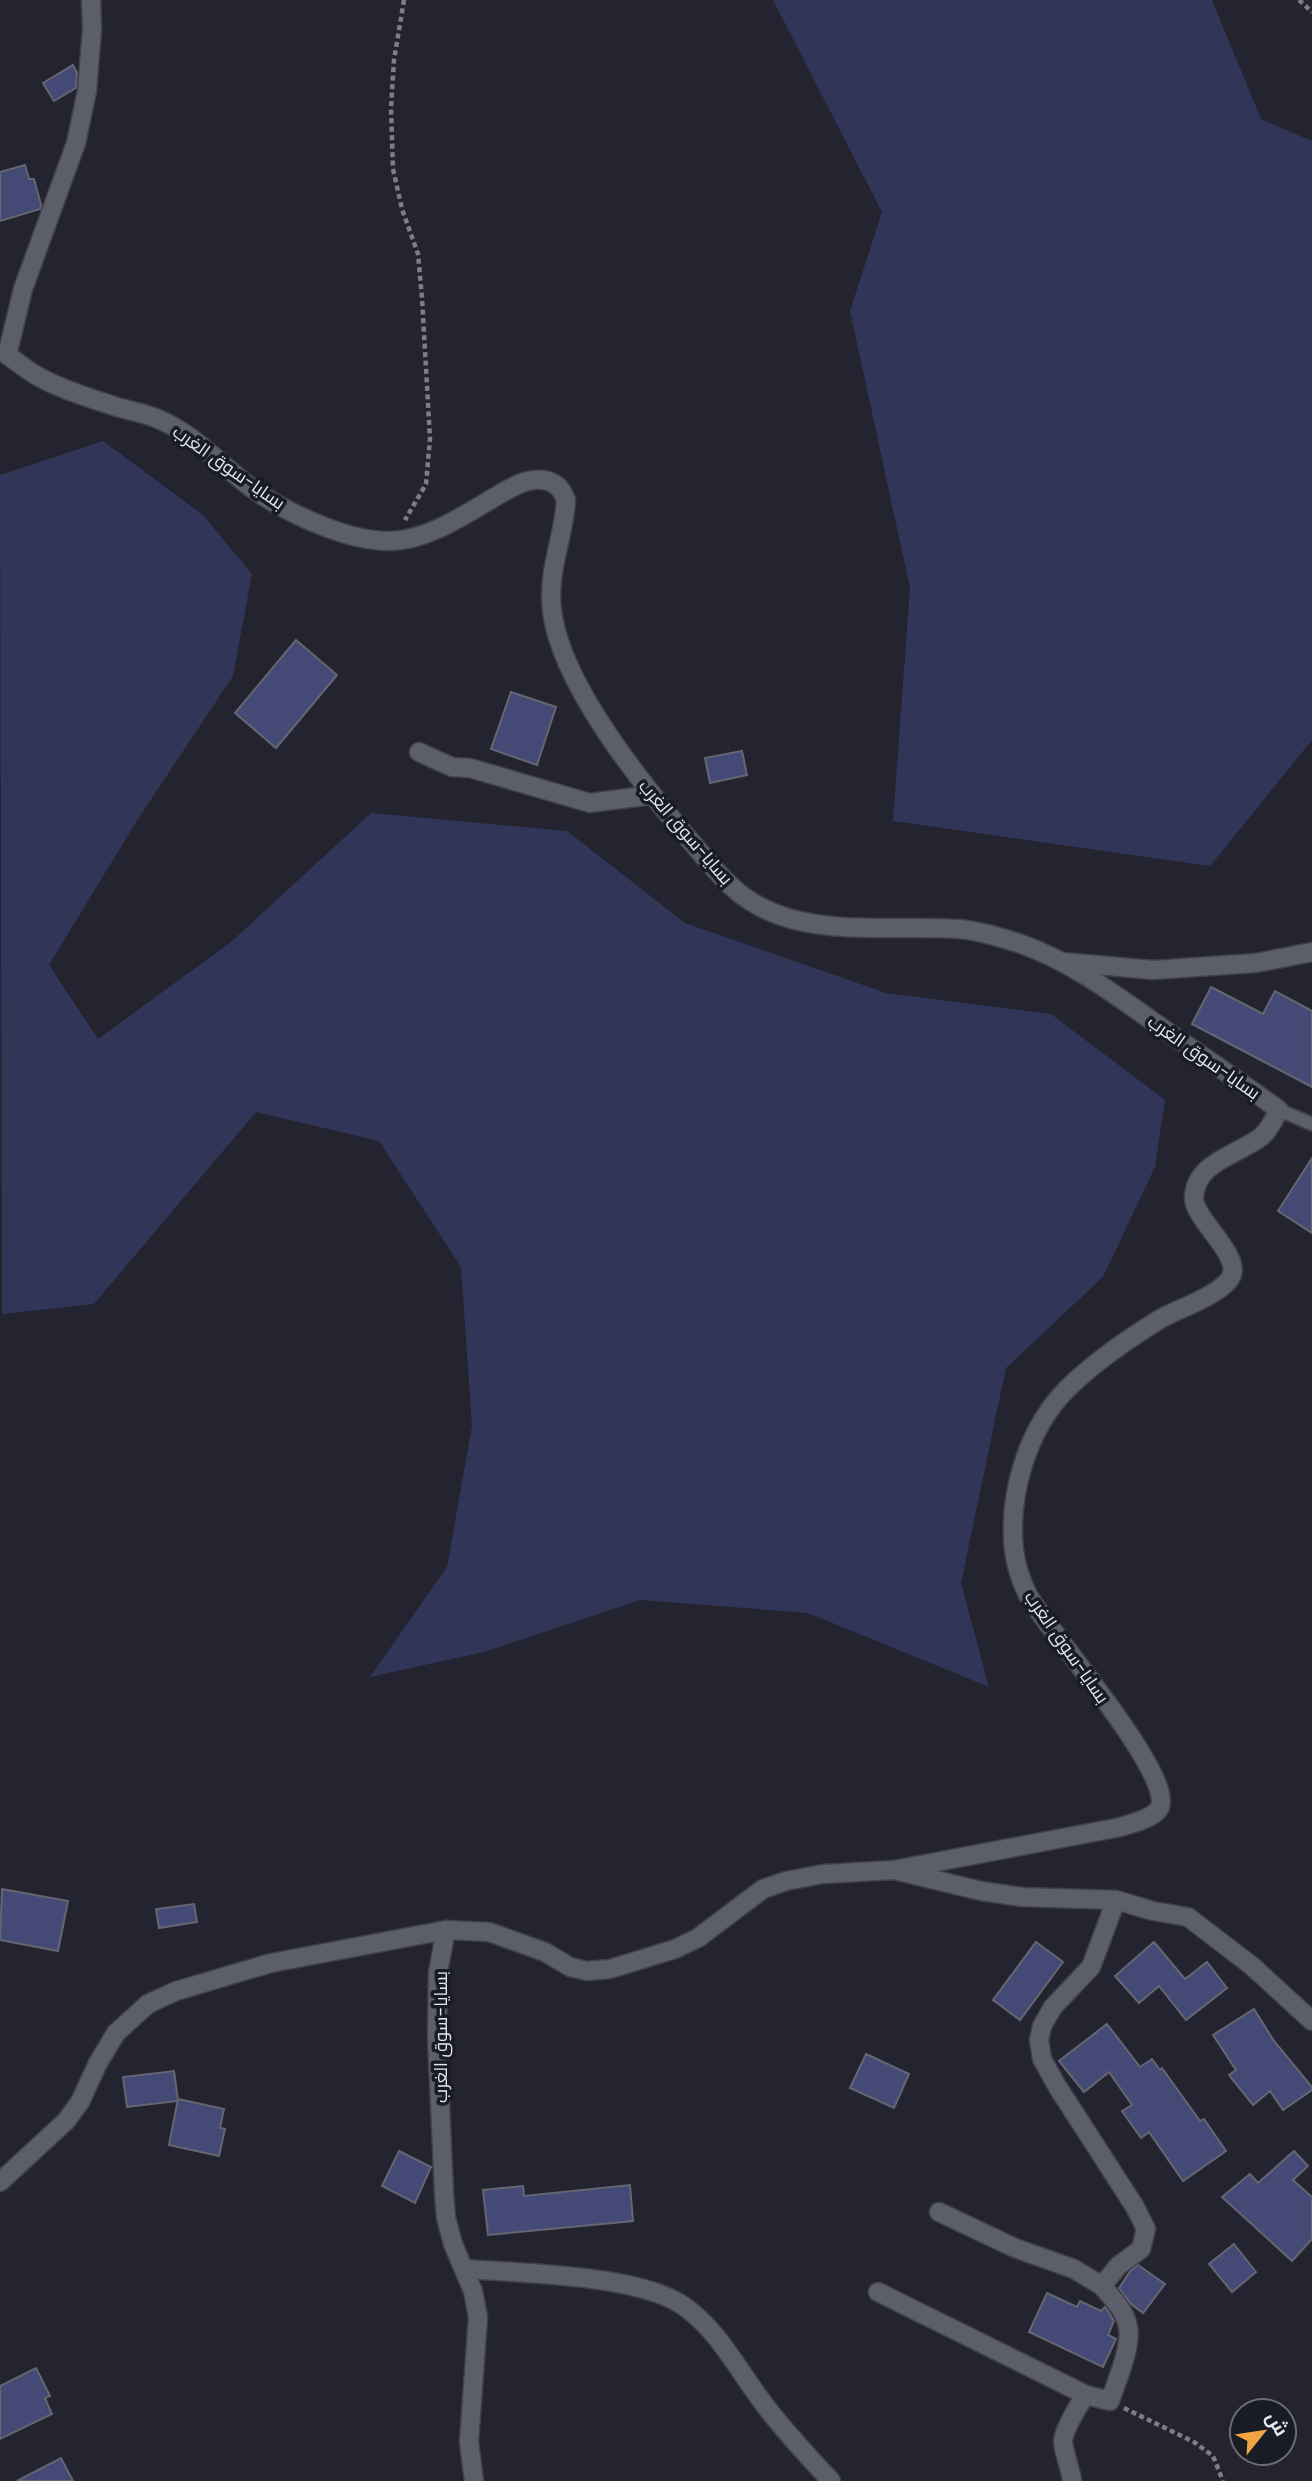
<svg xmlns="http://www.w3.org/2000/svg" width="1312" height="2481" viewBox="0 0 1312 2481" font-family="Poppins,Cairo,sans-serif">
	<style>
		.green { fill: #313558 }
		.building { fill: #444975; stroke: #646672; stroke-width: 2 }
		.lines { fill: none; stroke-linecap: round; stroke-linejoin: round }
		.service-casing { stroke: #40414a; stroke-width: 16 }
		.minor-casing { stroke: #40414a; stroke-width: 21 }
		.tertiary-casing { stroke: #40414a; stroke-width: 21 }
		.path { stroke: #7d7e87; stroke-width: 4.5; stroke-dasharray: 5 3.5; stroke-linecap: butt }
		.service { stroke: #5c5e6a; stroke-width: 12 }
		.minor { stroke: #5c5e6a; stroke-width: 18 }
		.tertiary { stroke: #5c5e6a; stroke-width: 18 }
		.labels { text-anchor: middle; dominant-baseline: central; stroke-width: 7; stroke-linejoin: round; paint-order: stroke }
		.street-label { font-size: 18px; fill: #e6e7ee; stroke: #191b25 }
	</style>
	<rect width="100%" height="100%" fill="#23242f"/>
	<g class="green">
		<path d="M 773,0 L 1212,0 L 1261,119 L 1312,141 L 1312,740 L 1210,866 L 893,821 L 910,588 L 850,311 L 882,212 Z"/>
		<path d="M 103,441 L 203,515 L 252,574 L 233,676 L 136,822 L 49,965 L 98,1039 L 231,942 L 371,813 L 567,831 L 685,923 L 886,993 L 1051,1014 L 1165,1100 L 1155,1167 L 1103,1277 L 1006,1368 L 961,1583 L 989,1687 L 808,1613 L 640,1600 L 484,1652 L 370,1677 L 447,1567 L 472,1426 L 461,1267 L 379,1141 L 256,1112 L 94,1304 L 2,1314 L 0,475 Z"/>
	</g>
	<g class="building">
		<path d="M 73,65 L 77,73 L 76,88 L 54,101 L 43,83 Z"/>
		<path d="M 25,165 L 29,179 L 34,179 L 41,205 L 40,209 L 0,221 L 0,172 Z"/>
		<path d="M 296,640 L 337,675 L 276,748 L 235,713 Z"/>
		<path d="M 511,692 L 556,707 L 537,765 L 491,749 Z"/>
		<path d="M 742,751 L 747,775 L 710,783 L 705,758 Z"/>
		<path d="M 1211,987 L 1263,1014 L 1275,991 L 1312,1011 L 1312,1087 L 1192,1024 Z"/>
		<path d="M 1312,1158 L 1312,1233 L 1278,1211 Z"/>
		<path d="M 2,1889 L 68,1901 L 58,1951 L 0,1940 Z"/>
		<path d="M 194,1904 L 197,1922 L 159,1928 L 156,1909 Z"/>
		<path d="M 1036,1942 L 1063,1962 L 1020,2020 L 993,2000 Z"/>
		<path d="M 1154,1942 L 1185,1979 L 1207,1962 L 1227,1988 L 1186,2020 L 1159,1986 L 1139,2003 L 1115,1976 Z"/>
		<path d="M 1254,2009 L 1274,2041 L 1312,2087 L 1312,2090 L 1283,2110 L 1270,2091 L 1253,2105 L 1229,2075 L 1236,2070 L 1213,2035 Z"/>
		<path d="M 1107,2024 L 1140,2067 L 1152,2059 L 1160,2070 L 1162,2068 L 1200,2121 L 1204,2119 L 1226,2151 L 1183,2181 L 1149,2132 L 1141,2138 L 1122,2111 L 1132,2105 L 1109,2072 L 1084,2092 L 1059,2061 Z"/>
		<path d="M 866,2054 L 909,2074 L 894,2108 L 850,2088 Z"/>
		<path d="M 174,2071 L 178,2101 L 127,2107 L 123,2077 Z"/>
		<path d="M 178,2099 L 224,2109 L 220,2128 L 225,2129 L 219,2156 L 169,2145 Z"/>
		<path d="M 399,2151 L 431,2167 L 415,2203 L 382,2186 Z"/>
		<path d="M 1294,2151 L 1308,2166 L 1293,2180 L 1312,2197 L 1312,2239 L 1292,2261 L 1222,2197 L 1250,2174 L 1258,2183 Z"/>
		<path d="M 630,2185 L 633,2221 L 488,2235 L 483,2190 L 523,2186 L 524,2196 Z"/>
		<path d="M 1234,2244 L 1256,2272 L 1232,2292 L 1209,2264 Z"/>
		<path d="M 1138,2265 L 1165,2284 L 1143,2313 L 1131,2304 L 1119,2288 L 1131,2270 Z"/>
		<path d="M 1047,2293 L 1077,2307 L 1080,2301 L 1101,2311 L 1105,2307 L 1108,2311 L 1114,2321 L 1108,2335 L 1116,2339 L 1103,2367 L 1029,2332 Z"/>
		<path d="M 36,2368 L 50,2396 L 45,2398 L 52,2414 L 0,2439 L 0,2386 Z"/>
		<path d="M 61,2458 L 73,2481 L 17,2481 Z"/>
	</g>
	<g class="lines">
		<defs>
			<path id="service" d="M 1279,1110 L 1312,1124"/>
			<g id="minor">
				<path d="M 419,752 L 452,767 L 470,768 L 590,803 L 652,795"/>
				<path d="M 1063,962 L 1153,970 L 1256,963 L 1312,952"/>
				<path d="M 894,1870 L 981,1891 L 1022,1897 L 1116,1900 L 1153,1911 L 1188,1917 L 1252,1966 L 1312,2021"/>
				<path d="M 0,2182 L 66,2121 L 80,2102 L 98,2063 L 116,2033 L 148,2004 L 176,1991 L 271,1963 L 446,1930"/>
				<path d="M 939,2212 L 1015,2248 L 1074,2269 L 1102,2286 L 1118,2266 L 1141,2249 L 1146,2229 L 1135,2207 L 1057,2086 L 1042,2059 L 1039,2040 L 1042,2026 L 1053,2007 L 1091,1967 L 1116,1900"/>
				<path d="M 465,2269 C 521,2273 633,2275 679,2303 C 715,2325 737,2368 761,2400 C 782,2429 807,2455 831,2481"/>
				<path d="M 878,2292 L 1086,2395"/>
				<path d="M 1072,2481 C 1071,2470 1063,2450 1063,2441 C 1064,2429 1079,2404 1086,2395 L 1110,2401 C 1116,2383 1132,2346 1128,2327 C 1125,2310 1112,2298 1102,2286"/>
			</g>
			<path id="tertiary" d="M 91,0 L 92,29 L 87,91 L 76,143 L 23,289 L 7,355 C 19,363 30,373 43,379 C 65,391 93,399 117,407 C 131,411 145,413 158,419 C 190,432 213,457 239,478 C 274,508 343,541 389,541 C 428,541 467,513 500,494 C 511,488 521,481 534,480 C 550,478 561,485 566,500 C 564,537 547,572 552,610 C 560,683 641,783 689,839 C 708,861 727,887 752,902 C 764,910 778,915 791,919 C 849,934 902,925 960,929 C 980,931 1003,938 1021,944 C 1072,962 1114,994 1158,1025 C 1198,1053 1239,1081 1279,1110 C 1274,1119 1270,1129 1262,1136 C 1239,1155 1196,1161 1194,1197 C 1192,1219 1247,1258 1229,1280 C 1215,1297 1180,1308 1160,1319 C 1128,1339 1094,1362 1067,1389 C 1027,1429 1008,1495 1014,1550 C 1016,1567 1021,1581 1028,1595 C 1047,1630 1178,1778 1159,1809 C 1152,1819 1132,1823 1121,1827 L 894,1870 L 823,1874 L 786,1881 L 763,1889 L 698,1938 L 675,1949 L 610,1969 L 587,1971 L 570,1967 L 545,1952 L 489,1932 L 446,1930 L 438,1972 L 437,2037 L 444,2193 L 446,2218 L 453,2244 L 473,2291 L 478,2317 L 469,2442 L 474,2481"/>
		</defs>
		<use href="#service" class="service-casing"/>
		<use href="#minor" class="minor-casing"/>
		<use href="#tertiary" class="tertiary-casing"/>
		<g class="path">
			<path d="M 404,0 L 394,60 L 391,108 L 393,169 L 402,209 L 418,254 L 422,298 L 430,439 L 426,484 L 405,520"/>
			<path d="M 1299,0 L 1312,12"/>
			<path d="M 1124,2408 L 1194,2442 L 1213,2456 L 1223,2481"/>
		</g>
		<use href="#service" class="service"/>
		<use href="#minor" class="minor"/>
		<use href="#tertiary" class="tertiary"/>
	</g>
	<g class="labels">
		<g class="street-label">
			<text transform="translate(229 467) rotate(35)">بسايا-سوق الغرب</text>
			<text transform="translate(686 832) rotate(49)">بسايا-سوق الغرب</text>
			<text transform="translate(1204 1057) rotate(35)">بسايا-سوق الغرب</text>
			<text transform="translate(1067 1647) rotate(55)">بسايا-سوق الغرب</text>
			<text transform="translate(440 2037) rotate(-90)">بسايا-سوق الغرب</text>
		</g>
	</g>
	<g transform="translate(1263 2432) rotate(60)"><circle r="33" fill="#191b25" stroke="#6b6d75" stroke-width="2"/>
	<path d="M0-5L12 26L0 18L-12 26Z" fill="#f3a443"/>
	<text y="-10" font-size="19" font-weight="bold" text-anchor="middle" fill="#e6e7ee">ش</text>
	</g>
</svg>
